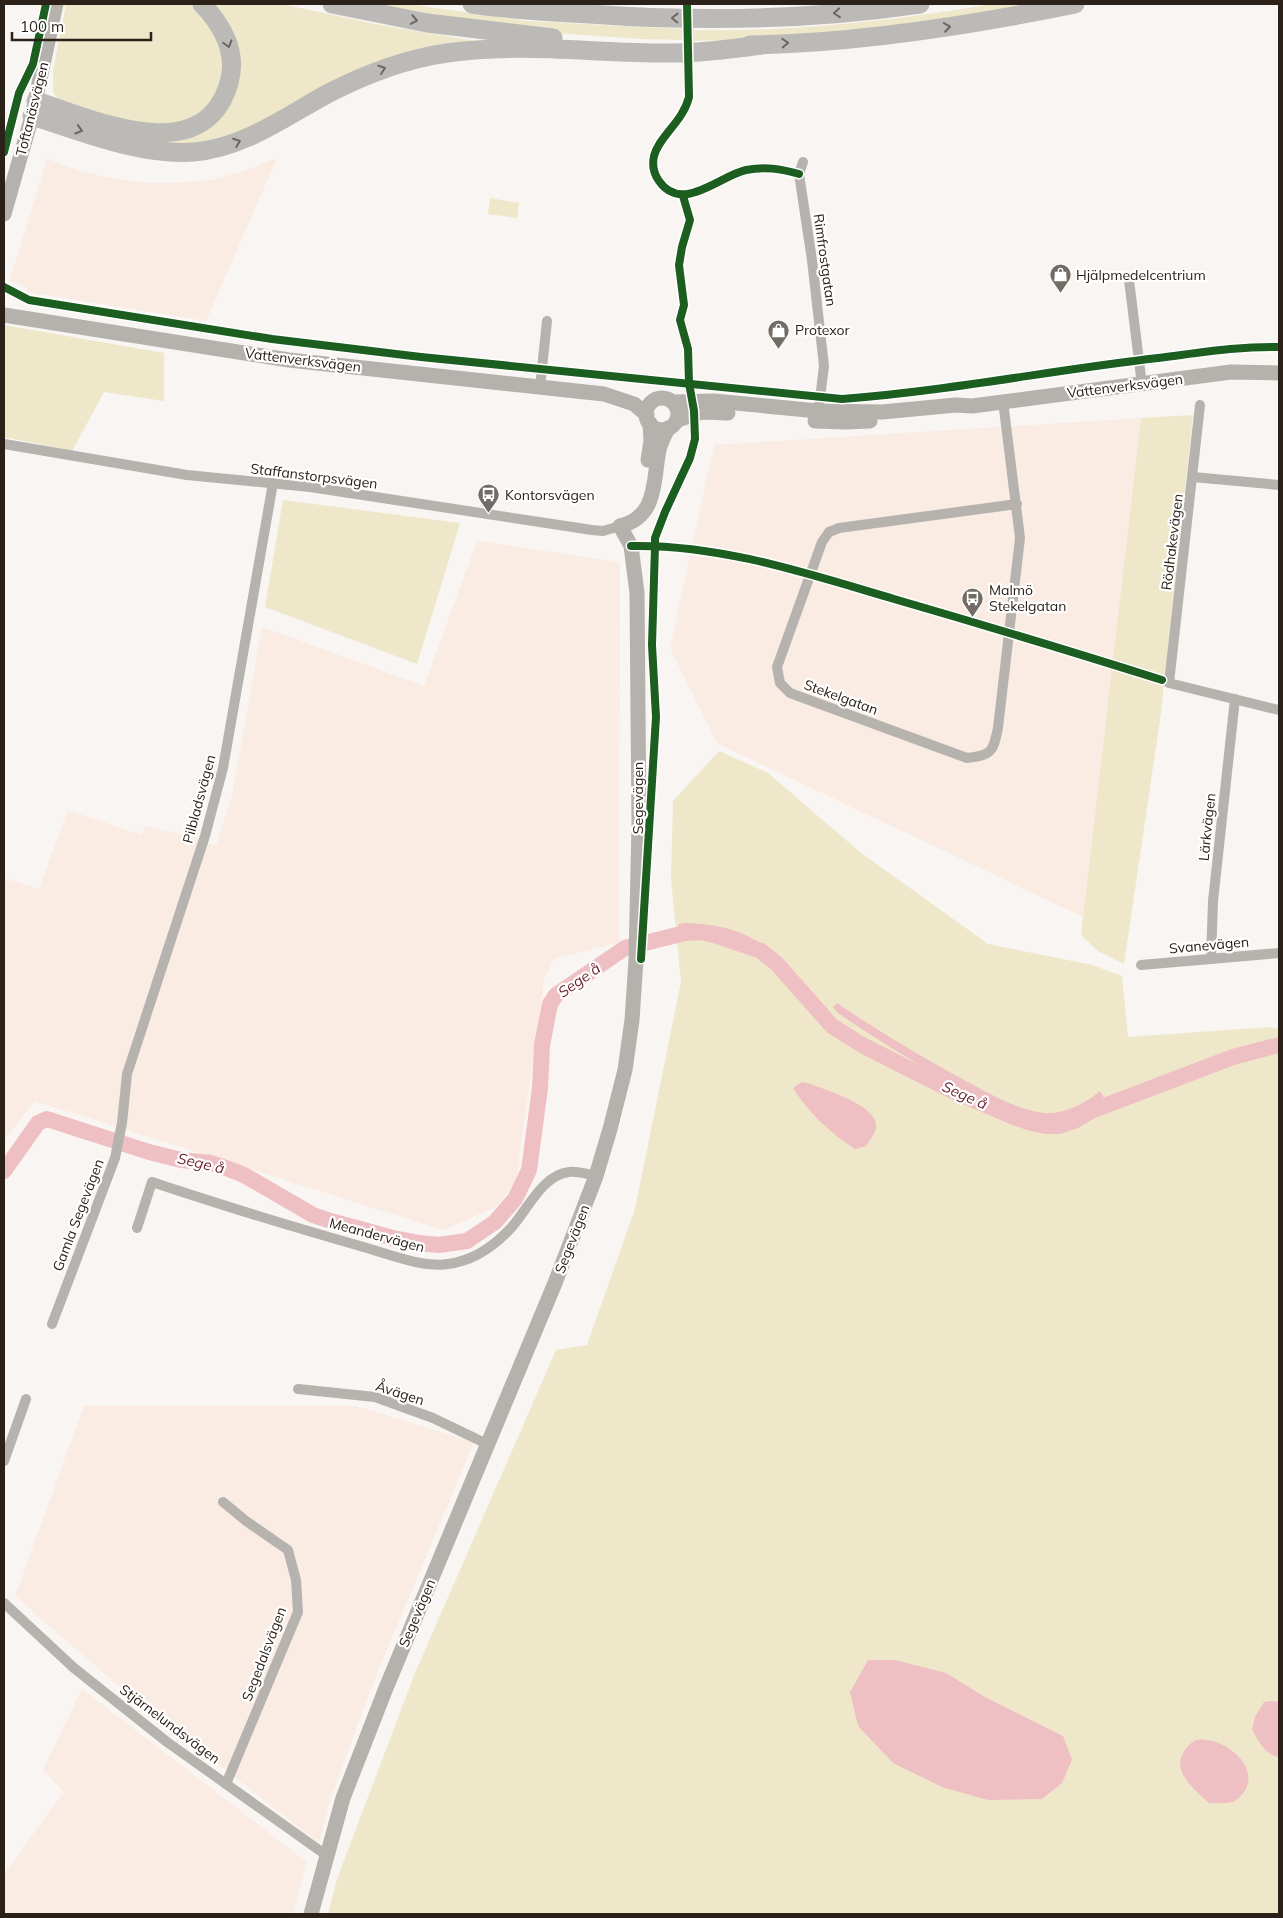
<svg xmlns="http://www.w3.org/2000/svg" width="1283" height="1918" viewBox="0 0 1283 1918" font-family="Mulish,sans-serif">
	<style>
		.built { fill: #faece3 }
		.green { fill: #efe7c9 }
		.water { fill: #eebfc3 }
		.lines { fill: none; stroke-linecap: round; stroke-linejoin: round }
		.river { stroke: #eebfc3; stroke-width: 16 }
		.street { stroke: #b6b3af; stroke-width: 10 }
		.secondary { stroke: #b5b1ac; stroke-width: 15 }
		.highway { stroke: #bcbab6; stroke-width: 19 }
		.cycleway-casing { stroke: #fff; stroke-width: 11 }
		.cycleway { stroke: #1b5e20; stroke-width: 8 }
		.oneway { stroke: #6d6660 }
		.labels { text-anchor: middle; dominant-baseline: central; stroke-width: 4.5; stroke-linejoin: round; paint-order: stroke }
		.street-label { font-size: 14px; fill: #2c2119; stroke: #fff }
		.poi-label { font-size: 14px; fill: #2c2119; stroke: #fff; text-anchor: start }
		.water-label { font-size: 15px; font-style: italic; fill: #6e2232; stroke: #fff }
	</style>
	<rect width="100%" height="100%" fill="#f8f5f2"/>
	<g class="built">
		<path d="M 277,158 L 206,321 L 27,292 L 28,288 L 10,280 L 47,159 L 81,171 L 106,177 L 146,183 L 177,183 L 212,180 L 244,171 Z"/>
		<path d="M 1141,418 L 1083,917 L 717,743 L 670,648 L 714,445 Z"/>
		<path d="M 477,541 L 620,562 L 619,942 L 554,959 L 544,980 L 516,1181 L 496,1207 L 443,1230 L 35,1101 L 4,1140 L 4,878 L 39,889 L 68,810 L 142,835 L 145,826 L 193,837 L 216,846 L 232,796 L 262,627 L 424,686 Z"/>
		<path d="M 84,1406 L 356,1406 L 474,1442 L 373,1683 L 329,1803 L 319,1843 L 122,1689 L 15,1596 Z"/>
		<path d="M 82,1689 L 307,1862 L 293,1914 L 4,1914 L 4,1874 L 64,1792 L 43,1770 Z"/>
	</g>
	<g class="green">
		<path d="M 66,4 L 192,4 L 199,10 L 218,35 L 225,70 L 214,99 L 195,118 L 158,128 L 61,103 L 53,92 L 53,71 Z"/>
		<path d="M 209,4 L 282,4 L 380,25 L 500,45 L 448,48 L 230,139 L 162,147 L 81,120 L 171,139 L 235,81 Z"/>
		<path d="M 356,4 L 408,4 L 527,21 L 684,29 L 684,40 L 641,39 L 526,31 Z"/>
		<path d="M 993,4 L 1048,4 L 966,20 L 730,40 L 692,41 L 692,30 C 793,32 893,21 993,4 Z"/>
		<path d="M 490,198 L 519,203 L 517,218 L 488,214 Z"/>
		<path d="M 4,325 L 164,353 L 164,401 L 104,392 L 72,451 L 4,437 Z"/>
		<path d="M 1193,415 L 1161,713 L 1124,964 L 1098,951 L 1081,935 L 1141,418 Z"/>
		<path d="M 283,500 L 460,523 L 417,664 L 265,607 Z"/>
		<path d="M 719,751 L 768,773 L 861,853 L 988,944 L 1092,965 L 1122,976 L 1128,1037 L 1271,1027 L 1279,1029 L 1279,1914 L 328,1914 L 337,1879 L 415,1673 L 556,1350 L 587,1345 L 635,1209 L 681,982 L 671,878 L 673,801 Z"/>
	</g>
	<g class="water">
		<path d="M 685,923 C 733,925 753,934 789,966 L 785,969 C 779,963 772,956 765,950 C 740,933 708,926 678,929 L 679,924 Z"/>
		<path d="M 837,1003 C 878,1031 920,1056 964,1080 C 989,1093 1016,1110 1045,1113 C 1063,1115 1086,1103 1100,1091 L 1105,1100 C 1094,1105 1070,1119 1060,1122 C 1019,1131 875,1039 838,1013 L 833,1007 Z"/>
		<path d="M 802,1082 L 811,1084 C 827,1091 881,1106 876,1129 C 874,1135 869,1141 866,1146 L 855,1149 C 830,1133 809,1113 793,1088 Z"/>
		<path d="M 868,1660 L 895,1660 L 946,1673 L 985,1697 L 1063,1736 L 1072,1760 L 1062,1783 L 1042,1799 L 988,1800 L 942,1787 L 893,1763 L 858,1726 L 850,1692 Z"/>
		<path d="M 1272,1701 L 1279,1702 L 1279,1757 C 1265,1755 1258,1741 1252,1729 L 1255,1717 L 1264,1702 Z"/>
		<path d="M 1195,1740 C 1198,1740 1203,1739 1206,1740 C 1230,1742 1260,1769 1244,1792 C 1241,1796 1237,1801 1232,1802 C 1225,1804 1216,1803 1209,1803 C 1188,1784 1164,1764 1195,1740 Z"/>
	</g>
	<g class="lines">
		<path class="river" d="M 4,1171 L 38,1123 L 47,1119 L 149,1152 L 181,1160 L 211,1163 L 226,1168 L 244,1175 L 313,1215 L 331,1221 L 393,1238 L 419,1243 L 439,1245 L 467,1241 L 495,1222 L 515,1199 L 529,1170 L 540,1088 L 542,1045 L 550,1004 L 556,995 L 625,948 L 685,933 L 700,932 L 714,935 L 761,951 L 777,964 L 832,1026 L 862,1045 L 955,1092 L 1011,1116 L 1031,1123 L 1046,1126 L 1059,1126 L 1074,1121 L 1091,1111 L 1233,1057 L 1279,1045"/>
		<g class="street">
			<path d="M 803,162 L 799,174 L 812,260 L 824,366 L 818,415"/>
			<path d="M 1129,280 L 1142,385"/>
			<path d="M 540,387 L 547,321"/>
			<path d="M 1003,401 L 1020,538 L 998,728 C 993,752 992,755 967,758 L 790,693 L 780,683 L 777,667 L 822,542 L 829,532 L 839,528 L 1017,504"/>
			<path d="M 1200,405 L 1169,683 L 1279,710"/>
			<path d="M 4,444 L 187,475 L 310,487 L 592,530 L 603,531 L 620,526"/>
			<path d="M 1193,477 L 1279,485"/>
			<path d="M 1211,959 L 1213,901 L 1235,699"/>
			<path d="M 1141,965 L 1279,953"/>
			<path d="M 137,1228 L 152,1182 C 221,1205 290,1226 360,1246 C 385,1253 422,1268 448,1264 C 472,1261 494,1246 510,1229 C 527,1211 542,1175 569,1172 C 578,1171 587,1174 596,1176"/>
			<path d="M 52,1324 L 115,1158 L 122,1123 L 127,1074 L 205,836 L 223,768 L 273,483"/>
			<path d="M 298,1389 L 375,1397 L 433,1418 L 487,1444"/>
			<path d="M 4,1461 L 26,1399"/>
			<path d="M 223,1502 L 246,1521 L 288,1550 L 296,1580 L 298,1612 L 226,1784"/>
			<path d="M 4,1603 L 74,1668 L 167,1742 L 326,1855"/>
		</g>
		<g class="secondary">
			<path d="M 4,214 L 32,116 L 56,4"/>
			<path d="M 4,315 L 289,360 L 604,394 L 634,404 L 647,415"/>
			<circle cx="662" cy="414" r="16"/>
			<path d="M 673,402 L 714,401 L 818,411 L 882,412 L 956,405 L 972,406 L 1231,372 L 1279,373"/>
			<path d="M 677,420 L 702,412 L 728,413"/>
			<path d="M 815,421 L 846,422 L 870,421"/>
			<path d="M 648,460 L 651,441 L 650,423"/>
			<path d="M 620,526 C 658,517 653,480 659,450 C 661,442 665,435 668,428"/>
			<path d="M 311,1914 L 343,1798 L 386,1688 L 555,1283 L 596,1176 L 610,1129 L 625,1070 L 632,1020 L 636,960 L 639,825 L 637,593 L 631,546 L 620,526"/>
		</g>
		<g class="highway">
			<path d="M 332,4 L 427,23 L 553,38"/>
			<path d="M 472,4 C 511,10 550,12 589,14 C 700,22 811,20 920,4"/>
			<path d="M 750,45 C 859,43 968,26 1075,4"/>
			<path d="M 36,101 C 93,119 203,171 229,83 C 238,52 222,25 202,4"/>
			<path d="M 32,116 C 83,132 140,156 194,152 C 244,148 286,116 329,93 C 366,74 405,59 447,53 C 522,42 599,54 674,53 C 703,53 732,49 761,45"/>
		</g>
		<defs>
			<g id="cycleway">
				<path d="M 687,4 L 689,97 C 683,122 659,136 654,156 C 652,165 654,174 659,181 C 682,214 719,176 746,170 C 765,166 781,169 799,174"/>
				<path d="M 4,152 L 19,93 L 33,64 L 46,4"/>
				<path d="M 4,287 L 29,300 L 272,339 L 421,357 L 842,399 C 948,391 1053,370 1158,358 C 1198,353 1239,346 1279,347"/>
				<path d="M 631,546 C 720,544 809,574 894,599 C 984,625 1073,652 1162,680"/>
				<path d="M 641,959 L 656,717 L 652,645 L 655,546 L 655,538 L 665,512 L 690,458 L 695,439 L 694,411 L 689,383 L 688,349 L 680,320 L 684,305 L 679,265 L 682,247 L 690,220 L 683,196"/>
			</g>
		</defs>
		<use href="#cycleway" class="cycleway-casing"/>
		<use href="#cycleway" class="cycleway"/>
	</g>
	<defs><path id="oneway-chevron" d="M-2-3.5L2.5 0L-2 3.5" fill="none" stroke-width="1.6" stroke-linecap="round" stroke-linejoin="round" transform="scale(1.25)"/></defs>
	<g class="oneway">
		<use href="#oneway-chevron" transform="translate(837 13) rotate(175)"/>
		<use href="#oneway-chevron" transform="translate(675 18) rotate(-179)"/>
		<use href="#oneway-chevron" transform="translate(414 20) rotate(11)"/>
		<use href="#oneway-chevron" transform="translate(947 27) rotate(-8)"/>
		<use href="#oneway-chevron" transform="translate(785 43) rotate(-3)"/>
		<use href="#oneway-chevron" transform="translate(228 44) rotate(74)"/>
		<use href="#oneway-chevron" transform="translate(382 69) rotate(-19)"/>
		<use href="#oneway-chevron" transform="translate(79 130) rotate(17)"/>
		<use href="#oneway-chevron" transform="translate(237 142) rotate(-21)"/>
	</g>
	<defs>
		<symbol id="shop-pin" viewBox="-11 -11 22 30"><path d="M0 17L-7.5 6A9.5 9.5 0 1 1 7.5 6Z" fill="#736b65" stroke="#fff"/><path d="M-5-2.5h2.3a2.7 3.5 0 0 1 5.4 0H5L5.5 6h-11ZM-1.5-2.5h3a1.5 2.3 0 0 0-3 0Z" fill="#fff"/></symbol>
		<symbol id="bus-pin" viewBox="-11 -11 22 30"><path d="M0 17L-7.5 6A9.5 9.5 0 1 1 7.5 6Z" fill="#736b65" stroke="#fff"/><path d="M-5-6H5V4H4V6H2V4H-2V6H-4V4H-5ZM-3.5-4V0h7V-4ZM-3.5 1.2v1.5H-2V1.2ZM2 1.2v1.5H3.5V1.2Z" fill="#fff"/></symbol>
	</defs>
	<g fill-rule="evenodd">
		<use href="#shop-pin" x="1048" y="262" width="25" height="34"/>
		<use href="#shop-pin" x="766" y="318" width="25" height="34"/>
		<use href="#bus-pin" x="476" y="482" width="25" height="34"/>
		<use href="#bus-pin" x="960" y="586" width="25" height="34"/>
	</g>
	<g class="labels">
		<g class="street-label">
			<text transform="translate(32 109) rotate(-76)">Toftanäsvägen</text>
			<text transform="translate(825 260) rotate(82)">Rimfrostgatan</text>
			<text transform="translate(303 360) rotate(7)">Vattenverksvägen</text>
			<text transform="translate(1125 386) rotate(-7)">Vattenverksvägen</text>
			<text transform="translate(314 476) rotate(7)">Staffanstorpsvägen</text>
			<text transform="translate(1172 542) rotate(-83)">Rödhakevägen</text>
			<text transform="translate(841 697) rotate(20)">Stekelgatan</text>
			<text transform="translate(638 798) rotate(-90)">Segevägen</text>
			<text transform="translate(199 799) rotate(-75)">Pilbladsvägen</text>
			<text transform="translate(1207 827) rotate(-84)">Lärkvägen</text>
			<text transform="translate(1209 945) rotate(-5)">Svanevägen</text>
			<text transform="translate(78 1215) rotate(-69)">Gamla Segevägen</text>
			<text transform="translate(377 1235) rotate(15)">Meandervägen</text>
			<text transform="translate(572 1239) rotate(-69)">Segevägen</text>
			<text transform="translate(400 1393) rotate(18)">Åvägen</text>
			<text transform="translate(417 1613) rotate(-67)">Segevägen</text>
			<text transform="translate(264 1654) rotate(-69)">Segedalsvägen</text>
			<text transform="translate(170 1724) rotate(37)">Stjärnelundsvägen</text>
		</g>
		<g class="poi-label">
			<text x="1076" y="275">Hjälpmedelcentrium</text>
			<text x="795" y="330">Protexor</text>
			<text x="505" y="495">Kontorsvägen</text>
			<text x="989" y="590">Malmö<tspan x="989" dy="16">Stekelgatan</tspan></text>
		</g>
		<g class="water-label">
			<text transform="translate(579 980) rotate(-35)">Sege å</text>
			<text transform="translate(965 1095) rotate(24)">Sege å</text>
			<text transform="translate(201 1163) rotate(13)">Sege å</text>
		</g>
	</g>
	<rect width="1283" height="1918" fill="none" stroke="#2c2119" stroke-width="10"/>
	<path d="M12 32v8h139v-8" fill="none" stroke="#2c2119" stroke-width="2.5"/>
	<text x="20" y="32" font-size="15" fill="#2c2119" stroke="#ffffff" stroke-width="4" paint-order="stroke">100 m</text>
</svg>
